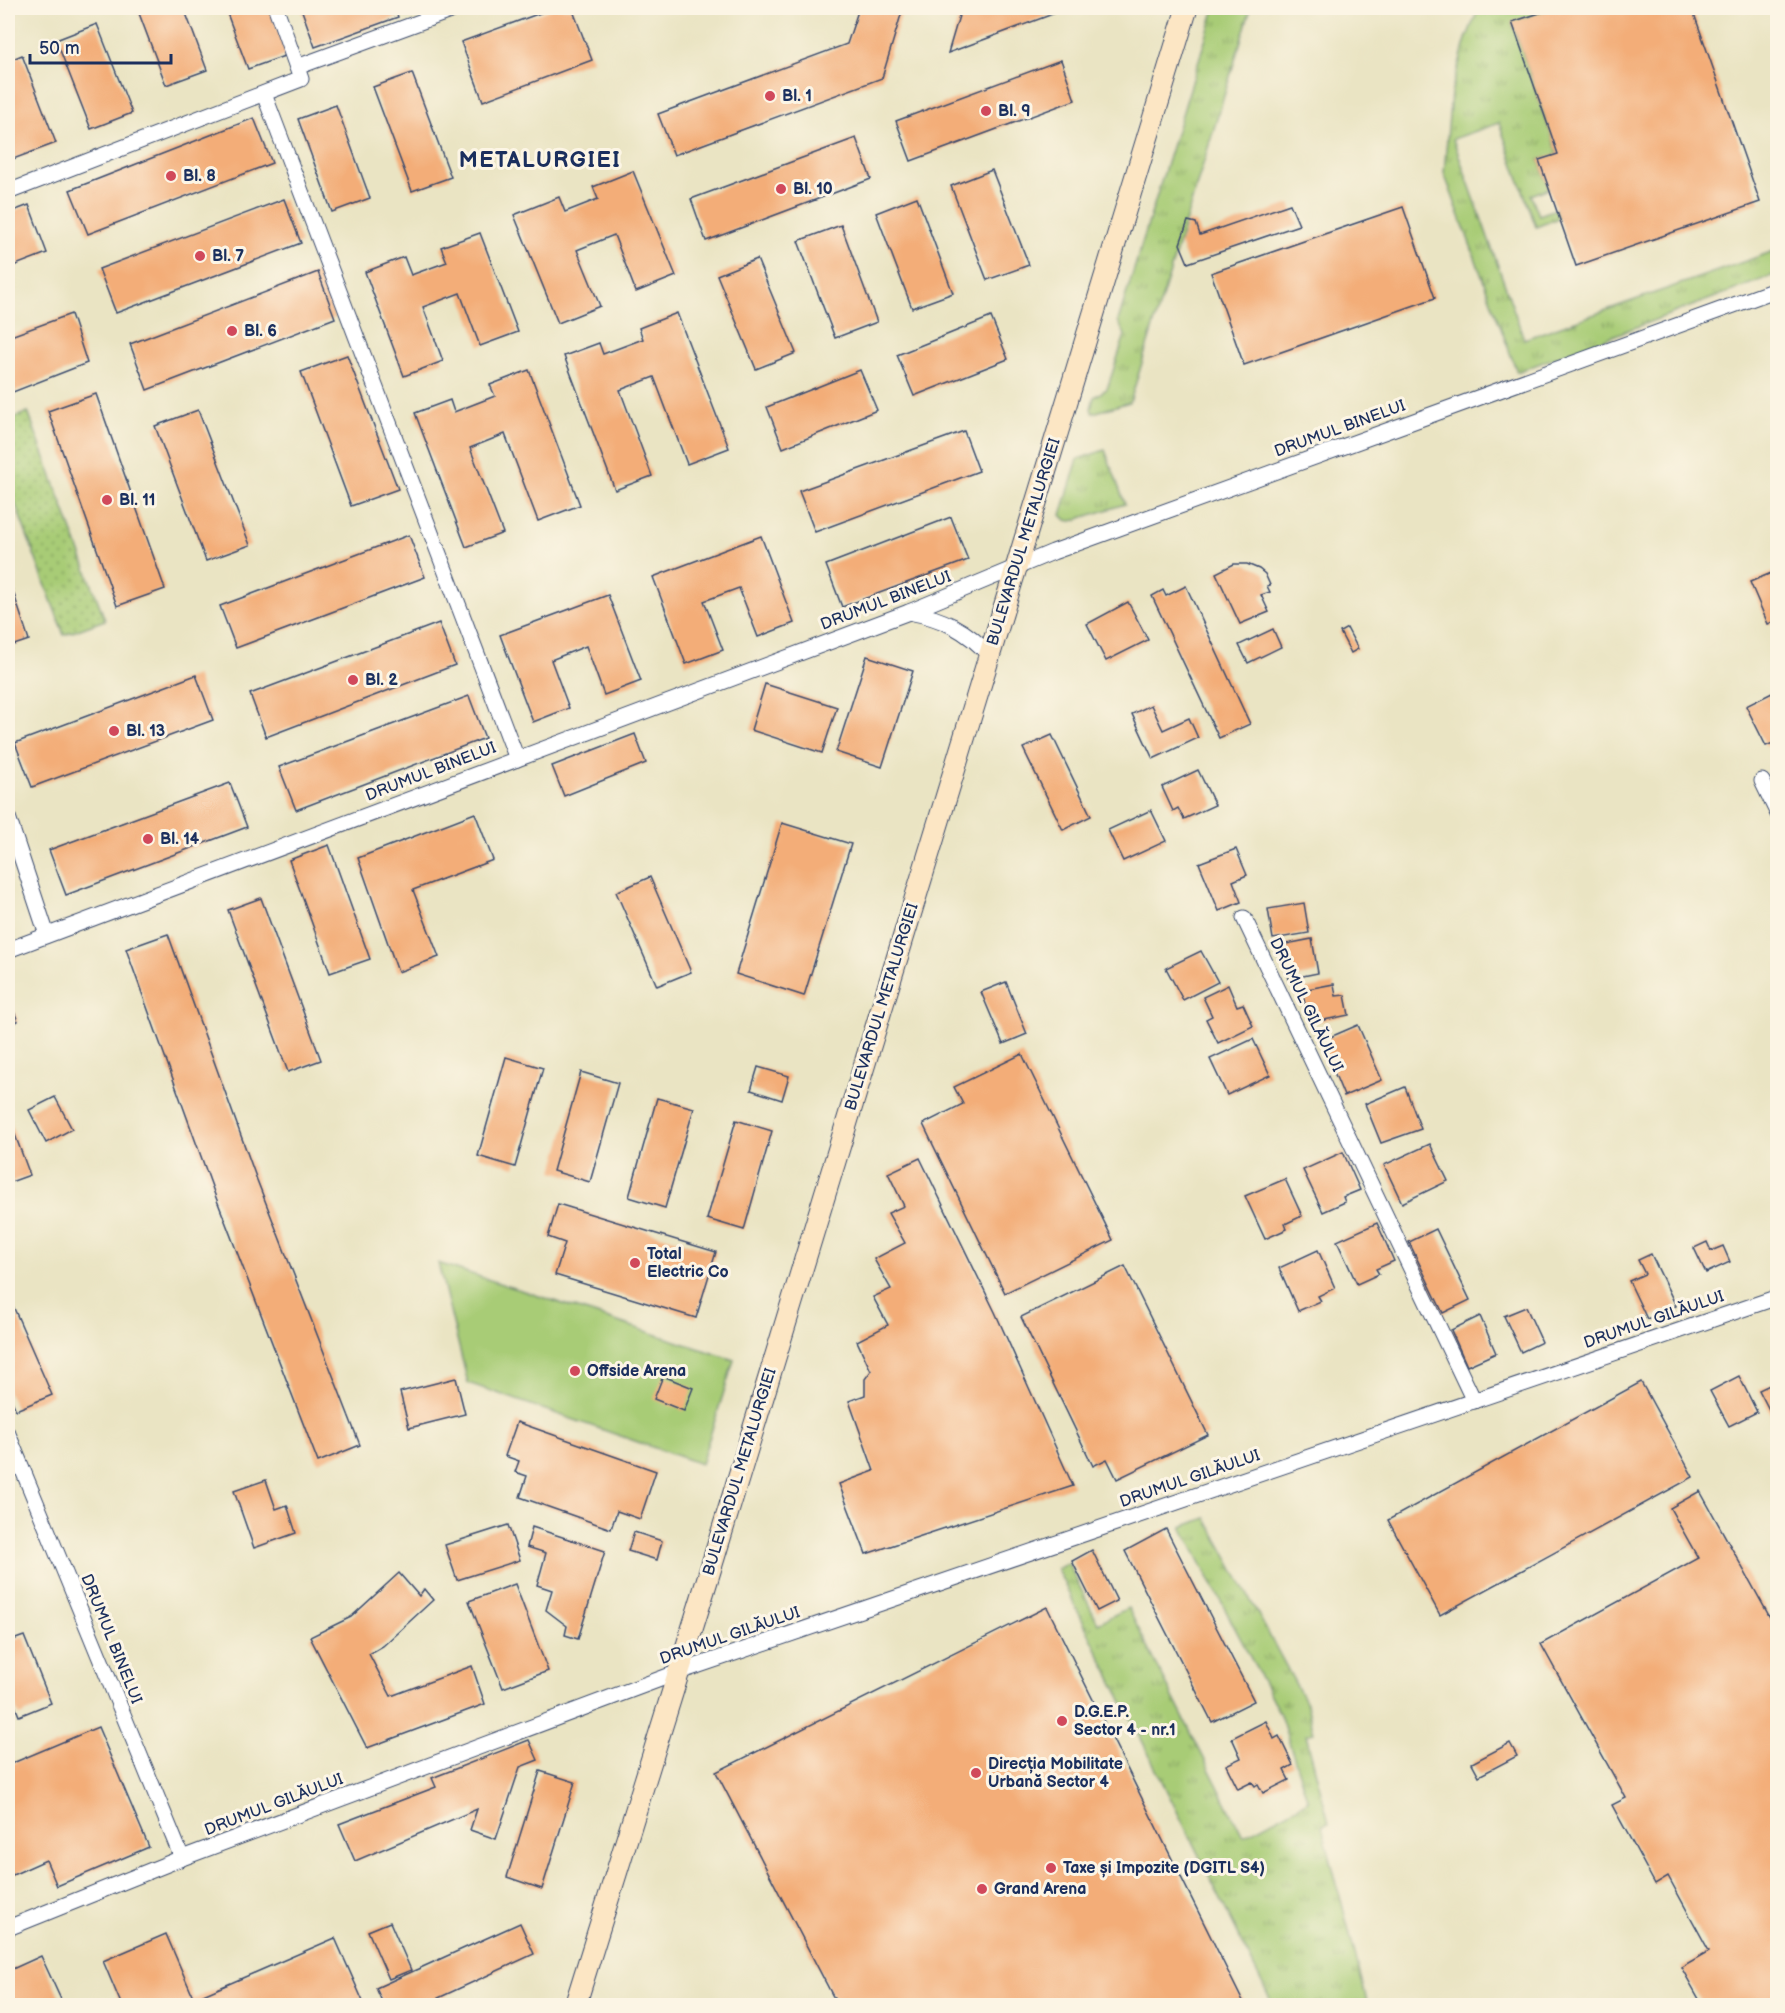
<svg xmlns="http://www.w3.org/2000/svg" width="1785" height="2013" viewBox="0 0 1785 2013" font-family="'Balsamiq Sans',sans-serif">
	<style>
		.grass { fill: url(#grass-tufts); stroke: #627e6a; stroke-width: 1.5 }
		.park { fill: url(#park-dots); stroke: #627e6a; stroke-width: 1.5 }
		.garden { fill: #a8cc76; stroke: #627e6a; stroke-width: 1.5 }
		.building { fill: #f3ad78 }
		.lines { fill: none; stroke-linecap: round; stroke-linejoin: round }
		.minor-casing { stroke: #3a4a6d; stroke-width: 17 }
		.secondary-casing { stroke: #3a4a6d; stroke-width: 23 }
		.minor { stroke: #fff; stroke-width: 15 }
		.secondary { stroke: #fce6c4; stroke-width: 21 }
		.poi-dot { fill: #d1495b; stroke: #fcf5e5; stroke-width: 2 }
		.labels { text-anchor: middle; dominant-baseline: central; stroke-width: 6; stroke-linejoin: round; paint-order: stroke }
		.poi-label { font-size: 16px; font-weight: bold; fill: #1b2f5e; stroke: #fcf5e5; text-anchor: start }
		.street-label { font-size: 16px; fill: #1b2f5e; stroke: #fcf5e5 }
		.district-label { font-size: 22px; font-weight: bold; letter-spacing: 1.5px; fill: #1b2f5e; stroke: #fcf5e5 }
	</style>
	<defs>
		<pattern id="grass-tufts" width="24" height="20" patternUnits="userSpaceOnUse" patternTransform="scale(1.5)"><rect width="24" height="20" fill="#a8cc76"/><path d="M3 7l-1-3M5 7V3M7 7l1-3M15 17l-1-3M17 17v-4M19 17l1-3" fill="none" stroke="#88a664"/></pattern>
		<pattern id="park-dots" width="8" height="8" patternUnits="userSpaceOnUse" patternTransform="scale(1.5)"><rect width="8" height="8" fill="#a8cc76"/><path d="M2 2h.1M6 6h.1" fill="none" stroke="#88a664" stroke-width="1.8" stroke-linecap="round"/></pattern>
	</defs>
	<rect width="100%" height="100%" fill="#fcf5e5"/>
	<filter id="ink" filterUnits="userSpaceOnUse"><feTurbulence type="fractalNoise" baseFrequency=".0167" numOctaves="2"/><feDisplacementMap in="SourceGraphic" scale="12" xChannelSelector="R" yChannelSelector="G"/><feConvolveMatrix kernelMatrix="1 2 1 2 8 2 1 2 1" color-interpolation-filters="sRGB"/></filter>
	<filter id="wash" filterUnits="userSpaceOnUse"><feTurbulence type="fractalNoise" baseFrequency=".008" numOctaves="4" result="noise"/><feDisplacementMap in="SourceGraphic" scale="24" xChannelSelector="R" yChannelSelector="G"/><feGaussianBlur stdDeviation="1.35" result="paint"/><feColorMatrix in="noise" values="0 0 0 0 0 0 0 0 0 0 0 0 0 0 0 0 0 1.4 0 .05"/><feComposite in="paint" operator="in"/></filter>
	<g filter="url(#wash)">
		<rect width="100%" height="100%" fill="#eae4c3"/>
		<g class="grass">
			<path d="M 1215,8 L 1251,8 L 1130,402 L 1093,413 L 1091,409 L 1094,397 L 1107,389 L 1125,335 L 1118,321 Z"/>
			<path d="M 1479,8 L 1555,8 L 1512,23 L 1558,154 L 1539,160 L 1549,188 L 1531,195 L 1539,215 L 1556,209 L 1559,218 L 1536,227 L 1499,123 L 1453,139 L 1524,339 L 1777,250 L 1777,274 L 1517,372 L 1444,173 L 1451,93 L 1466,39 Z"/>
			<path d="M 1105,450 L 1125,504 L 1072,521 L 1066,520 L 1061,515 L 1078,459 Z"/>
			<path d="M 1206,1518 L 1307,1705 L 1314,1733 L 1306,1735 L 1329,1823 L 1322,1826 L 1368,2005 L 1273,2005 L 1057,1569 L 1068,1563 L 1098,1623 L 1128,1608 L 1243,1836 L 1308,1801 L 1280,1714 L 1182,1527 Z"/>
		</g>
		<path class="park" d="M 28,412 L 105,620 L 64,635 L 8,484 L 8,420 Z"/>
		<path class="garden" d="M 438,1263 L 734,1360 L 701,1464 L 468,1383 Z"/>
		<g id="blocks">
			<g class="building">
				<path d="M 137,8 L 184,8 L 207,70 L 166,85 Z"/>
				<path d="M 225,8 L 270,8 L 287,55 L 248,69 Z"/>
				<path d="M 301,8 L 395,8 L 398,17 L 315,47 Z"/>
				<path d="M 554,8 L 572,8 L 592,60 L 483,101 L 461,42 Z"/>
				<path d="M 859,8 L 903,8 L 882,78 L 674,155 L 658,114 L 847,44 Z"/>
				<path d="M 964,8 L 1069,8 L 948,53 L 961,9 Z"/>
				<path d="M 1555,8 L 1692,8 L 1760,202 L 1576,266 L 1539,160 L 1558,154 L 1512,22 Z"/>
				<path d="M 97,24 L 132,113 L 91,129 L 56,40 Z"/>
				<path d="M 22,55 L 56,143 L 8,161 L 8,61 Z"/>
				<path d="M 1061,60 L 1075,100 L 911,161 L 896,121 Z"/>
				<path d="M 412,73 L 451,177 L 412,191 L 373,87 Z"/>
				<path d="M 336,105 L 370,198 L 332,212 L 298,119 Z"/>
				<path d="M 254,118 L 272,163 L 88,234 L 70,190 Z"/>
				<path d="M 856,138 L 871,179 L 706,241 L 691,199 Z"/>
				<path d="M 992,170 L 1029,265 L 987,280 L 951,186 Z"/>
				<path d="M 633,171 L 676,276 L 636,292 L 614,235 L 577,250 L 600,306 L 558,323 L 514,215 L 559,197 L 565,212 L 598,199 L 593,187 Z"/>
				<path d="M 917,197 L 953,293 L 912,308 L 876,213 Z"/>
				<path d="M 284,199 L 301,243 L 116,313 L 99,269 Z"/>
				<path d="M 1290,204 L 1299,225 L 1188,263 L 1180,244 L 1188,221 L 1196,223 L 1200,235 Z"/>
				<path d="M 29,205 L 47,253 L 8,268 L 8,213 Z"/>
				<path d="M 1403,207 L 1435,298 L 1244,365 L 1211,273 Z"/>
				<path d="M 841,225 L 877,322 L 835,338 L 798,241 Z"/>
				<path d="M 480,233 L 518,332 L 480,346 L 460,293 L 423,307 L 443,361 L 404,376 L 365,272 L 404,257 L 411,275 L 447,262 L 441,247 Z"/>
				<path d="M 757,259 L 796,353 L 756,369 L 717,275 Z"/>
				<path d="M 318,272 L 335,318 L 147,390 L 130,344 Z"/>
				<path d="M 677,313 L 729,448 L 687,464 L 654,377 L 620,390 L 652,476 L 615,490 L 564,356 L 599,343 L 603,354 L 643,339 L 639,328 Z"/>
				<path d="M 71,314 L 87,363 L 8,394 L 8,337 Z"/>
				<path d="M 991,317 L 1008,359 L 914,396 L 897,355 Z"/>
				<path d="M 347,355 L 398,489 L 351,506 L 301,372 Z"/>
				<path d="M 529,370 L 580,505 L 538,521 L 505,434 L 470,448 L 503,533 L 466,547 L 415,413 L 450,400 L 454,412 L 495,396 L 490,385 Z"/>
				<path d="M 860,370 L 877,410 L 783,448 L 767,407 Z"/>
				<path d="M 96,394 L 165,589 L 117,606 L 48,411 Z"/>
				<path d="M 198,410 L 250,545 L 206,561 L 155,426 Z"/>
				<path d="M 964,431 L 979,471 L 815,532 L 799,491 Z"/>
				<path d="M 951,517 L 968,560 L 842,607 L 826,565 Z"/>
				<path d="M 409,535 L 425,577 L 236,648 L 220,606 Z"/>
				<path d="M 761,536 L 794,623 L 758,637 L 739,588 L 704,601 L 723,650 L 686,664 L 653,577 Z"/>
				<path d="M 1234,564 L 1247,564 L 1259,569 L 1265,574 L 1270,585 L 1267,586 L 1270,592 L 1261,595 L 1269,612 L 1240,624 L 1216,573 Z"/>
				<path d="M 1776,571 L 1778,576 L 1778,620 L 1768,624 L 1750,582 Z"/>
				<path d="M 8,576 L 29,640 L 8,647 Z"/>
				<path d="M 1186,586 L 1250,724 L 1219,738 L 1152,596 L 1163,590 L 1166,596 Z"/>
				<path d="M 608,595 L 641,681 L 604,695 L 586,646 L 551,660 L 569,708 L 533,722 L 500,635 Z"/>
				<path d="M 1128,602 L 1148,640 L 1106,661 L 1087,624 Z"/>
				<path d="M 439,623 L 455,665 L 266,737 L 250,694 Z"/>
				<path d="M 1347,628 L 1358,649 L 1351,653 L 1340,632 Z"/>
				<path d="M 1273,629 L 1281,647 L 1248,663 L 1239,645 Z"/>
				<path d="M 867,656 L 913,671 L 882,767 L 836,752 Z"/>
				<path d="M 196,675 L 213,720 L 32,787 L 15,743 Z"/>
				<path d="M 765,684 L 837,707 L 822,753 L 751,730 Z"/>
				<path d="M 1772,693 L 1778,703 L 1778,741 L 1766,746 L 1746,706 Z"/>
				<path d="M 469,696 L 485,738 L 296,810 L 279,767 Z"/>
				<path d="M 1151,705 L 1163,730 L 1189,718 L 1198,738 L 1153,759 L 1132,714 Z"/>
				<path d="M 635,734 L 646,763 L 564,796 L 552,766 Z"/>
				<path d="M 1052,735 L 1091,816 L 1063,830 L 1023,748 Z"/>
				<path d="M 1198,770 L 1215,805 L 1184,819 L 1178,808 L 1173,811 L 1162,787 Z"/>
				<path d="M 230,783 L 247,827 L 66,895 L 49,850 Z"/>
				<path d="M 1151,810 L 1166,841 L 1123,861 L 1108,830 Z"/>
				<path d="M 475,813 L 493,860 L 413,890 L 439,957 L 398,972 L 358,858 Z"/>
				<path d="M 782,823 L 851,844 L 804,996 L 736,974 Z"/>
				<path d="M 329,845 L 370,959 L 330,973 L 289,860 Z"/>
				<path d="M 1236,849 L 1247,875 L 1233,881 L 1241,902 L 1219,911 L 1199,863 Z"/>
				<path d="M 650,877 L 691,972 L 657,986 L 616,892 Z"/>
				<path d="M 261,898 L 321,1060 L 288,1072 L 228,910 Z"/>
				<path d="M 1304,903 L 1309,933 L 1273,939 L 1268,909 Z"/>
				<path d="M 168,934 L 257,1180 L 360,1445 L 318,1462 L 215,1195 L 126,949 Z"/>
				<path d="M 1312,939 L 1318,973 L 1288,979 L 1281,945 Z"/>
				<path d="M 1201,951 L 1218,982 L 1183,1000 L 1166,968 Z"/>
				<path d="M 1006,982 L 1027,1034 L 1003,1044 L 981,992 Z"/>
				<path d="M 1334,984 L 1336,996 L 1345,995 L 1349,1015 L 1309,1023 L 1302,990 Z"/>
				<path d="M 1228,985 L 1237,1006 L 1243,1004 L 1253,1026 L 1218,1043 L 1206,1019 L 1212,1016 L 1203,997 Z"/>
				<path d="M 8,998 L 18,1021 L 8,1026 Z"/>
				<path d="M 1358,1025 L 1382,1080 L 1344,1096 L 1321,1041 Z"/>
				<path d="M 1253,1039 L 1270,1075 L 1227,1095 L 1210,1059 Z"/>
				<path d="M 1022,1054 L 1113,1240 L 1005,1293 L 923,1124 L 963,1104 L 954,1087 Z"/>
				<path d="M 506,1057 L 543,1068 L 515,1167 L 478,1156 Z"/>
				<path d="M 758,1067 L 789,1076 L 782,1100 L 751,1090 Z"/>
				<path d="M 581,1072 L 618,1083 L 590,1182 L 553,1171 Z"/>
				<path d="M 1405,1087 L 1421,1129 L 1381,1143 L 1365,1104 Z"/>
				<path d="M 55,1097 L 72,1129 L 46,1143 L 29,1110 Z"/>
				<path d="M 657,1098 L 694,1108 L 665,1208 L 629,1197 Z"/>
				<path d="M 736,1120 L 772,1131 L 744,1230 L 707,1219 Z"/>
				<path d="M 11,1124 L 30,1175 L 8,1183 L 8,1125 Z"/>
				<path d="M 1430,1144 L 1448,1181 L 1402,1203 L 1384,1165 Z"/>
				<path d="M 1343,1152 L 1360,1190 L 1343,1197 L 1345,1202 L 1323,1212 L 1303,1170 Z"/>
				<path d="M 920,1158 L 995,1312 L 1073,1486 L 866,1554 L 839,1484 L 874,1471 L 849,1401 L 865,1395 L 865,1379 L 871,1371 L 857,1341 L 888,1325 L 873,1297 L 891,1289 L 874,1259 L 905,1243 L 888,1213 L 904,1206 L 888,1173 Z"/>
				<path d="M 1285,1179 L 1302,1216 L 1285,1224 L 1287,1229 L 1265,1239 L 1245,1196 Z"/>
				<path d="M 558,1204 L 716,1252 L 696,1318 L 555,1275 L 565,1243 L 548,1237 Z"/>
				<path d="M 1377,1223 L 1394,1261 L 1376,1269 L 1379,1274 L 1357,1284 L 1337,1241 Z"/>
				<path d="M 1436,1229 L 1470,1300 L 1443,1313 L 1409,1242 Z"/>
				<path d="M 1707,1242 L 1711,1251 L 1723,1246 L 1730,1262 L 1706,1273 L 1694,1248 Z"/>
				<path d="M 1318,1250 L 1335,1288 L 1318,1296 L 1321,1301 L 1298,1311 L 1279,1268 Z"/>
				<path d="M 1651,1254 L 1676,1306 L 1647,1319 L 1629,1281 L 1645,1274 L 1638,1260 Z"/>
				<path d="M 1125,1266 L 1208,1435 L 1117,1479 L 1107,1459 L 1093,1466 L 1021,1317 Z"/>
				<path d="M 13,1306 L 52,1395 L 16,1410 L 8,1392 L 8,1308 Z"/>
				<path d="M 1526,1307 L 1542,1342 L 1521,1352 L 1504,1316 Z"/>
				<path d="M 1480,1316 L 1496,1353 L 1467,1366 L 1451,1330 Z"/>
				<path d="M 663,1376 L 693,1388 L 684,1411 L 654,1399 Z"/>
				<path d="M 1739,1376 L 1757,1412 L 1729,1426 L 1710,1391 Z"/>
				<path d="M 456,1378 L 465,1414 L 409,1428 L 400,1392 Z"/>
				<path d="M 1778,1381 L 1778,1427 L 1759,1390 Z"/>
				<path d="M 1641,1382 L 1693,1477 L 1440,1615 L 1388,1520 Z"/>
				<path d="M 517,1422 L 656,1471 L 640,1519 L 617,1511 L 611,1529 L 520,1497 L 527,1476 L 515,1472 L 519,1461 L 505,1456 Z"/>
				<path d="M 266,1480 L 276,1509 L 287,1505 L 296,1533 L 254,1548 L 234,1491 Z"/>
				<path d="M 1700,1491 L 1778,1632 L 1778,2006 L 1703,2006 L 1681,1967 L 1709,1951 L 1668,1876 L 1655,1884 L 1612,1805 L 1626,1798 L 1541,1644 L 1698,1558 L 1670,1508 Z"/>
				<path d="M 508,1525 L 520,1560 L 457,1580 L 445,1545 Z"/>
				<path d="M 532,1527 L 605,1551 L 578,1639 L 565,1635 L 567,1626 L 546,1610 L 552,1590 L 537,1585 L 546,1553 L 527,1547 Z"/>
				<path d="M 1166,1529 L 1254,1701 L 1212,1722 L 1125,1551 Z"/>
				<path d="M 634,1532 L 662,1541 L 657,1560 L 628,1551 Z"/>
				<path d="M 1092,1550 L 1117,1601 L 1097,1611 L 1072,1561 Z"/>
				<path d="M 399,1573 L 419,1596 L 424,1589 L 433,1600 L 383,1646 L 369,1654 L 391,1696 L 472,1666 L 485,1704 L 367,1748 L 310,1637 L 351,1617 Z"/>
				<path d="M 515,1584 L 548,1671 L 503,1688 L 469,1601 Z"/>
				<path d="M 1047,1607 L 1245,2006 L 838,2006 L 716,1772 Z"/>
				<path d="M 24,1636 L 51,1703 L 19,1716 L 8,1688 L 8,1650 L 12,1648 L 10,1641 Z"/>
				<path d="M 1266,1721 L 1274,1739 L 1279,1736 L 1293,1765 L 1284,1770 L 1289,1780 L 1263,1793 L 1258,1784 L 1255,1786 L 1252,1782 L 1238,1789 L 1226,1765 L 1241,1758 L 1232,1738 Z"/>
				<path d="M 98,1727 L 149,1847 L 57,1886 L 46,1860 L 8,1877 L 8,1765 Z"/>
				<path d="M 529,1740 L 538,1760 L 520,1767 L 496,1839 L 470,1830 L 477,1809 L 355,1861 L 339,1824 L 436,1787 L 432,1778 Z"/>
				<path d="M 1510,1743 L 1517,1756 L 1479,1776 L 1472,1763 Z"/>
				<path d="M 540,1771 L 575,1782 L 542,1889 L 507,1877 Z"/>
				<path d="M 390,1922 L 411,1970 L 389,1979 L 368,1931 Z"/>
				<path d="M 520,1923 L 534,1954 L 421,2006 L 384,2006 L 376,1988 Z"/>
				<path d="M 166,1934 L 194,1999 L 335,1938 L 365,2006 L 122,2006 L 103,1961 Z"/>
				<path d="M 41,1956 L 64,2006 L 12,2006 L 8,1995 L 8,1971 Z"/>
			</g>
		</g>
	</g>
	<g filter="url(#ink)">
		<use href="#blocks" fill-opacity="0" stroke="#3a4a6d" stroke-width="1.5"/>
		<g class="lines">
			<defs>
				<g id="minor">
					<path d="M 297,67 L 458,8"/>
					<path d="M 264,94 L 517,759"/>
					<path d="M 8,192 L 301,79 L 276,8"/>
					<path d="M 909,612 C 942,618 967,630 989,655"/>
					<path d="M 1762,781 L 1778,814"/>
					<path d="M 8,817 L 47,935"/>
					<path d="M 1244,918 L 1474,1401"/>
					<path d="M 8,950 L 909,612 L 1053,552 L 1778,289"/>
					<path d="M 8,1434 L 182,1858"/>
					<path d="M 8,1928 L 182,1858 L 679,1672 L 1778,1297"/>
				</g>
				<path id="secondary" d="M 575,2006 L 702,1597 L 1187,8"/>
			</defs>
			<use href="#minor" class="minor-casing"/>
			<use href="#secondary" class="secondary-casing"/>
			<use href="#minor" class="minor"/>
			<use href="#secondary" class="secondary"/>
		</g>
	</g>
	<g class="poi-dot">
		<circle cx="770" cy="96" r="6"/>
		<circle cx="986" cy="111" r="6"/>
		<circle cx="171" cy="176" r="6"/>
		<circle cx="781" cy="189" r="6"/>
		<circle cx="200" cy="256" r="6"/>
		<circle cx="232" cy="331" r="6"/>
		<circle cx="107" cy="500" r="6"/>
		<circle cx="353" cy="680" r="6"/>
		<circle cx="114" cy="731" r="6"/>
		<circle cx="148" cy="839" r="6"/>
		<circle cx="635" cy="1263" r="6"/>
		<circle cx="575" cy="1371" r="6"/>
		<circle cx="1062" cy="1721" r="6"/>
		<circle cx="976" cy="1773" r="6"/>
		<circle cx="1051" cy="1868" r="6"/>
		<circle cx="982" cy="1889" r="6"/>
	</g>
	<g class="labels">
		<g class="poi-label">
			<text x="782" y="96">Bl. 1</text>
			<text x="998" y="111">Bl. 9</text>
			<text x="183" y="176">Bl. 8</text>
			<text x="793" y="189">Bl. 10</text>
			<text x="212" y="256">Bl. 7</text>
			<text x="244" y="331">Bl. 6</text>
			<text x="119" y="500">Bl. 11</text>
			<text x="365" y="680">Bl. 2</text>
			<text x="126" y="731">Bl. 13</text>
			<text x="160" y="839">Bl. 14</text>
			<text x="647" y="1254">Total<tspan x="647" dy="18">Electric Co</tspan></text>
			<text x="587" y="1371">Offside Arena</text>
			<text x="1074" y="1712">D.G.E.P.<tspan x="1074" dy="18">Sector 4 - nr.1</tspan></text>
			<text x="988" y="1764">Direcția Mobilitate<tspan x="988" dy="18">Urbană Sector 4</tspan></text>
			<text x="1063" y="1868">Taxe și Impozite (DGITL S4)</text>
			<text x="994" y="1889">Grand Arena</text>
		</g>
		<g class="street-label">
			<text transform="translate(1340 429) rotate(-20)">DRUMUL BINELUI</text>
			<text transform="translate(1024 542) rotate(-73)">BULEVARDUL METALURGIEI</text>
			<text transform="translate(886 601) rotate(-21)">DRUMUL BINELUI</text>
			<text transform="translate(431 772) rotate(-21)">DRUMUL BINELUI</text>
			<text transform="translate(1306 1005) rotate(64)">DRUMUL GILĂULUI</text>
			<text transform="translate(882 1007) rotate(-73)">BULEVARDUL METALURGIEI</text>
			<text transform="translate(1654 1320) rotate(-19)">DRUMUL GILĂULUI</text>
			<text transform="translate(740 1472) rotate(-73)">BULEVARDUL METALURGIEI</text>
			<text transform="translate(1190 1479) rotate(-19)">DRUMUL GILĂULUI</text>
			<text transform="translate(730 1636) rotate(-19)">DRUMUL GILĂULUI</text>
			<text transform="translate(111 1639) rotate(68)">DRUMUL BINELUI</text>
			<text transform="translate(274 1805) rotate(-21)">DRUMUL GILĂULUI</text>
		</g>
		<g class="district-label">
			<text x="540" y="160">METALURGIEI</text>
		</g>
	</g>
	<rect width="1785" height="2013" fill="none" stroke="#fcf5e5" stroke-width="30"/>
	<path d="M30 54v9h141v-9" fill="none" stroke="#1b2f5e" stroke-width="3"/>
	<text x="39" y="54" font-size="18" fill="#1b2f5e" stroke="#fcf5e5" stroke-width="4.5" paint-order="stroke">50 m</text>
</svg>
